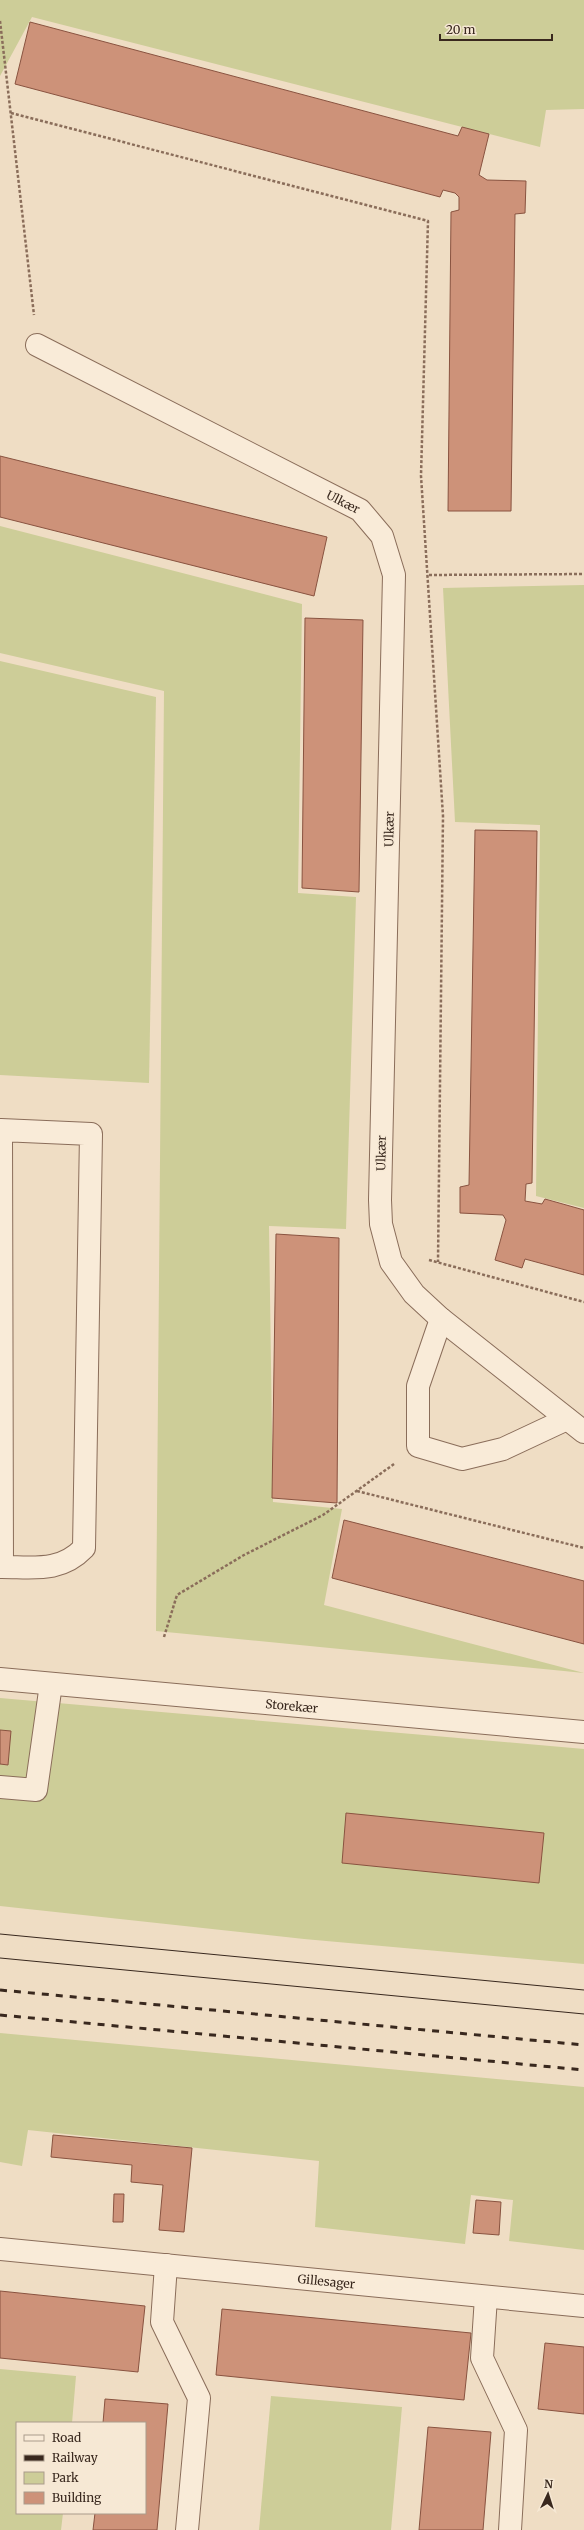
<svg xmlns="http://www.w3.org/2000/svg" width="584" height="2530" viewBox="0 0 584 2530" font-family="Merriweather,serif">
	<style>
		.green { fill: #cdcd98 }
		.building { fill: #cd9279; stroke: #895340 }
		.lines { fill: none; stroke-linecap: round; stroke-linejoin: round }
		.minor-casing { stroke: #8a6d5a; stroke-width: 24 }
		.path { stroke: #8a6d5a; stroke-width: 2.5; stroke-dasharray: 3 2; stroke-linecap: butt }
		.minor { stroke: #f9ebd8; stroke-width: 22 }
		.tram { stroke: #39281e; stroke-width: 1 }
		.rail { stroke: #39281e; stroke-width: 3; stroke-dasharray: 7 7; stroke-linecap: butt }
		.labels { text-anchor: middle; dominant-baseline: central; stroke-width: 3; stroke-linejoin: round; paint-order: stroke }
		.street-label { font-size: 12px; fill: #39281e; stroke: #f6e8d4 }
	</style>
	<rect width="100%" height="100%" fill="#efddc4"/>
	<g class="green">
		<path d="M 0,0 L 584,0 L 584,109 L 546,110 L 540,147 L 32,17 L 0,76 Z"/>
		<path d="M 0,526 L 302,604 L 298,893 L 356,897 L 346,1229 L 269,1226 L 273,1502 L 342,1509 L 324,1605 L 584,1673 L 156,1631 L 164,691 L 0,653 Z"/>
		<path d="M 584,585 L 584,1208 L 536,1196 L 540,825 L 455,822 L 443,588 Z"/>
		<path d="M 0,661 L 156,697 L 149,1083 L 0,1075 Z"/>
		<path d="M 0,1698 L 584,1749 L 584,1964 L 304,1939 L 0,1906 Z"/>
		<path d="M 0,2033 L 584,2087 L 584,2250 L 509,2241 L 513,2200 L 471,2195 L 465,2244 L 315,2227 L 319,2161 L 28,2130 L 22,2166 L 0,2162 Z"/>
		<path d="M 0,2369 L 76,2376 L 72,2423 L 17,2423 L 17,2513 L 63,2513 L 61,2530 L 0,2530 Z"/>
		<path d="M 271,2396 L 402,2407 L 391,2530 L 259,2530 Z"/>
	</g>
	<g class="building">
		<path d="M 30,22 L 458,136 L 462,127 L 489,134 L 479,175 L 487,180 L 526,181 L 525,213 L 515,214 L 511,511 L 448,511 L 451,212 L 459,210 L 459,197 L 455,193 L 443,190 L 440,197 L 15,84 Z"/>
		<path d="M 0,456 L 327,537 L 314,596 L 0,517 Z"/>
		<path d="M 305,618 L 363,620 L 359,892 L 302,888 Z"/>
		<path d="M 475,830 L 537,831 L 532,1183 L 526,1184 L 525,1201 L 542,1204 L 545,1199 L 584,1210 L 584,1275 L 525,1259 L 522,1268 L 495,1260 L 506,1220 L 503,1215 L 460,1213 L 460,1187 L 469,1185 Z"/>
		<path d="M 276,1234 L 339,1238 L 337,1503 L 272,1498 Z"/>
		<path d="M 344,1520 L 584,1581 L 584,1644 L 332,1578 Z"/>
		<path d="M 0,1730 L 11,1731 L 8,1765 L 0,1764 Z"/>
		<path d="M 346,1813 L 544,1833 L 539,1883 L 342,1863 Z"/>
		<path d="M 53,2135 L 192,2148 L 184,2232 L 159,2230 L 163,2185 L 131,2182 L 132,2165 L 51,2157 Z"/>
		<path d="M 114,2194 L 124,2194 L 123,2222 L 113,2222 Z"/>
		<path d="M 476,2200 L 501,2202 L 499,2235 L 473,2233 Z"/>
		<path d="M 0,2291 L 145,2306 L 138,2372 L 0,2358 Z"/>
		<path d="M 222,2309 L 471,2333 L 464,2400 L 216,2375 Z"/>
		<path d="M 545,2343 L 584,2347 L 584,2414 L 538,2409 Z"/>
		<path d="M 105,2399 L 168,2404 L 157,2530 L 93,2530 L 95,2513 L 145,2513 L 145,2423 L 103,2423 Z"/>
		<path d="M 428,2427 L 491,2432 L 483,2530 L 419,2530 Z"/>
	</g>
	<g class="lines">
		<defs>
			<g id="minor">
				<path id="s1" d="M 37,345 L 360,510 L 382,536 L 394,575 L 380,1200 L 381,1224 L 391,1262 L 414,1294 L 441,1319 L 584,1432"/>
				<path d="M 441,1319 L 418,1386 L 418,1446 L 462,1459 L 503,1449 L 567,1419"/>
				<path d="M 0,1567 L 2,1567 C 33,1567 60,1573 84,1548 L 91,1134 L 1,1130 L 2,1567"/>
				<path id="s2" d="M 0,1679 L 584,1732"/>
				<path d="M 0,1787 L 36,1790 L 51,1684"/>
				<path id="s3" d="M 0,2249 L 584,2306"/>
				<path d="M 166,2265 L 162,2322 L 199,2398 L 187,2530"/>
				<path d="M 486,2297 L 482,2358 L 516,2430 L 510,2530"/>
			</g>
		</defs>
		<use href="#minor" class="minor-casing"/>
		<g class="path">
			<path d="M 0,21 L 34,315"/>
			<path d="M 11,113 L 428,221 L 421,476 L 443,816 L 438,1262"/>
			<path d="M 429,575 L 584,574"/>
			<path d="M 429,1260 L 584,1302"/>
			<path d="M 357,1491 L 584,1548"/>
			<path d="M 164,1637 L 177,1595 L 244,1555 L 323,1515 L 394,1464"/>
		</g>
		<use href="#minor" class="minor"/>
		<g class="tram">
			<path d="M 0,1934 L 584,1990"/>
			<path d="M 0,1958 L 584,2014"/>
		</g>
		<g class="rail">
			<path d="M 0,1990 L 584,2045"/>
			<path d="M 0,2015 L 584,2070"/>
		</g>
	</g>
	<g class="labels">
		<g class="street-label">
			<text stroke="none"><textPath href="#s1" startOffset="344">Ulkær</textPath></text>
			<text transform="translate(389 829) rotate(-89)">Ulkær</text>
			<text transform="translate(381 1153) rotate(-89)">Ulkær</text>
			<text stroke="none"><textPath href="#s2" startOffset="293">Storekær</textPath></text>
			<text stroke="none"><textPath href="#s3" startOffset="328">Gillesager</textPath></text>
		</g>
	</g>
	<rect x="16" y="2422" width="130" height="92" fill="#f6e8d4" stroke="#aa9b8b"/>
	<rect x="24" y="2435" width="20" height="6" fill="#f9ebd8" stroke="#aa9b8b"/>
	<text x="52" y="2442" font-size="12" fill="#39281e">Road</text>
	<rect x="24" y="2455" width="20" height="6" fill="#39281e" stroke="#aa9b8b"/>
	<text x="52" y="2462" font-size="12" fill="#39281e">Railway</text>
	<rect x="24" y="2472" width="20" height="12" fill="#cdcd98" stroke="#aa9b8b"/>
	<text x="52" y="2482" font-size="12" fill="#39281e">Park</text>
	<rect x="24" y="2492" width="20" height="12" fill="#cd9279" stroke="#aa9b8b"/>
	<text x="52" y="2502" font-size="12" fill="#39281e">Building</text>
	<g transform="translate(548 2494) rotate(4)" stroke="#f6e8d4" stroke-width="3" paint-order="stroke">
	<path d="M0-3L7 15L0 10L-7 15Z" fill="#39281e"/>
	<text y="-6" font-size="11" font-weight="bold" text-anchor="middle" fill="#39281e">N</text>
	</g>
	<path d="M440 34v6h112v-6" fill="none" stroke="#39281e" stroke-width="2"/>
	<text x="446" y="34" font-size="12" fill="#39281e" stroke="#f6e8d4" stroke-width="3" paint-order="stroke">20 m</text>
</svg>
